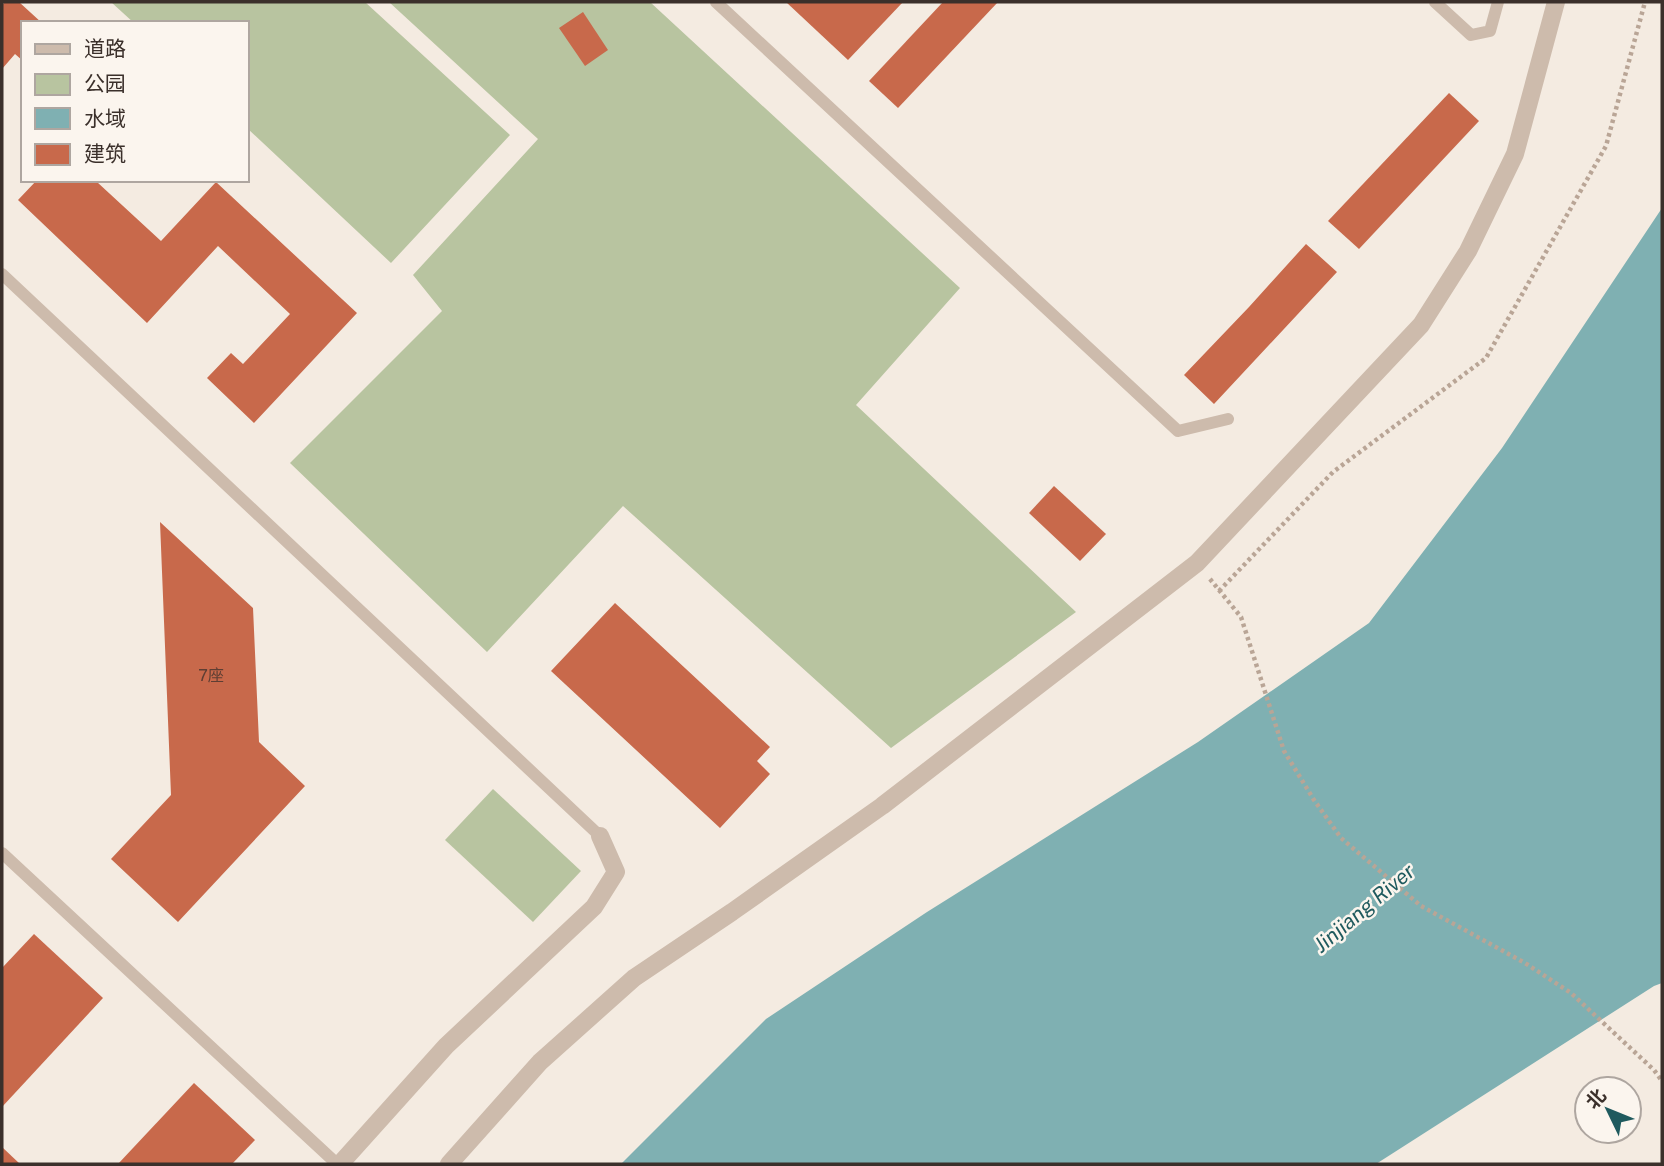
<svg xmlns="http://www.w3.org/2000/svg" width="1664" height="1166" viewBox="0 0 1664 1166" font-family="'Public Sans','Noto Sans SC',sans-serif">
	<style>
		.green { fill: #b8c4a0 }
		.water { fill: #7fb0b2 }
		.building { fill: #c8694b }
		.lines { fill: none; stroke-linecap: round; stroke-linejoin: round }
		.path { stroke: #b9a596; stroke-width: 4.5; stroke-dasharray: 3.5 3.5; stroke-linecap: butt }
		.service { stroke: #cdbbac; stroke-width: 12 }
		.minor { stroke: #cdbbac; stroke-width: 18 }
		.labels { text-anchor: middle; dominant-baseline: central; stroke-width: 5; stroke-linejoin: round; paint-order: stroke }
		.number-label { font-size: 16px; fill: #5e3e33 }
		.water-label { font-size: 21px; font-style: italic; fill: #1f5a5e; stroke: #fbf5ee }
	</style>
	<rect width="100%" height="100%" fill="#f4ebe1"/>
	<g class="green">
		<path d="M 111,2 L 365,2 L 510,135 L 391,263 L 247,128 L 247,23 L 134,23 Z"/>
		<path d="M 389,2 L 650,2 L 960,288 L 856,405 L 1076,612 L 891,748 L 623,506 L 487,652 L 290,463 L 442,311 L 413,275 L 538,139 Z"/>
		<path d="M 493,789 L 581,871 L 533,922 L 445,840 Z"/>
	</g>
	<path class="water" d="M 1662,208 L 1662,983 L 1654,986 L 1376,1164 L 621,1164 L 766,1019 L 927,912 L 1198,742 L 1369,623 L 1502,448 Z"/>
	<g class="building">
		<path d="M 5,2 L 19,2 L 42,23 L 23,23 L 23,61 L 15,54 L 2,69 L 2,5 Z"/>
		<path d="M 786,2 L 903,2 L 848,60 Z"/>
		<path d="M 943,2 L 998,2 L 898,108 L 869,81 Z"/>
		<path d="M 583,12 L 608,50 L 585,66 L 559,28 Z"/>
		<path d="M 1449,93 L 1479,121 L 1359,249 L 1328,221 Z"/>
		<path d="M 37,180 L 99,180 L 97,182 L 161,241 L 216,182 L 357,313 L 254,423 L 207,378 L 231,353 L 243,364 L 290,314 L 218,246 L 147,323 L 18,200 Z"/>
		<path d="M 1306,244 L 1337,272 L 1214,404 L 1184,375 L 1249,307 Z"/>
		<path d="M 1054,486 L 1106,534 L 1080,561 L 1029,513 Z"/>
		<path d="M 160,522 L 253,608 L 259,742 L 305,786 L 178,922 L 111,859 L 171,795 Z"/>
		<path d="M 615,603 L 770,747 L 757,761 L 770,774 L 720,828 L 551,671 Z"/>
		<path d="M 34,934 L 103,998 L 2,1107 L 2,968 Z"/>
		<path d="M 194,1083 L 255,1140 L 232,1164 L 118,1164 Z"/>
		<path d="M 2,1147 L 20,1164 L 2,1164 Z"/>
	</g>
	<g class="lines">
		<g class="path">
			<path d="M 1210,579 L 1241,617 L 1284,751 L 1314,800 L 1341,838 L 1421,906 L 1525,963 L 1571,993 L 1654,1070 L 1662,1081"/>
			<path d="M 1219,591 L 1333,472 L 1486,358 L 1606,146 L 1645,2"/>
		</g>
		<g class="service">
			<path d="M 716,2 L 1178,431 L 1228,419"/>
			<path d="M 1435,2 L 1471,35 L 1490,31 L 1498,2"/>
			<path d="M 2,274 L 600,836"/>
			<path d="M 2,853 L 337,1164"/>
		</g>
		<g class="minor">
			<path d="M 340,1164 L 446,1046 L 594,907 L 616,872 L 600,836"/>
			<path d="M 449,1164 L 540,1062 L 634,978 L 732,912 L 882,806 L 1197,563 L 1421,325 L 1468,251 L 1515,154 L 1556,2"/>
		</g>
	</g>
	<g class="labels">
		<g class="number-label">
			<text x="211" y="675">7座</text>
		</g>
		<g class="water-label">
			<text transform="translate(1364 908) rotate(-40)">Jinjiang River</text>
		</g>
	</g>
	<rect width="1664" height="1166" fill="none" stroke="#3b302b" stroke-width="7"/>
	<rect x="21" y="21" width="228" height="161" fill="#fbf5ee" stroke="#aea6a0" stroke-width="2"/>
	<rect x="35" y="44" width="35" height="10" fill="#cdbbac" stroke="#aea6a0" stroke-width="2"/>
	<text x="84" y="56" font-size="21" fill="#3b302b">道路</text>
	<rect x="35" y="74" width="35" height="21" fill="#b8c4a0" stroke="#aea6a0" stroke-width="2"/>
	<text x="84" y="91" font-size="21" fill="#3b302b">公园</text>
	<rect x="35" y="108" width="35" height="21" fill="#7fb0b2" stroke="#aea6a0" stroke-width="2"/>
	<text x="84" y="126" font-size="21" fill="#3b302b">水域</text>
	<rect x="35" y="144" width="35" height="21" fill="#c8694b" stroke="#aea6a0" stroke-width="2"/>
	<text x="84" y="161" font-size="21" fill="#3b302b">建筑</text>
	<g transform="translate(1608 1110) rotate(313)"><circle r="33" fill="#fbf5ee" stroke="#aea6a0" stroke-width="2"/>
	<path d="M0-5L12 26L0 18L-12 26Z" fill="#1f5a5e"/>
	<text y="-10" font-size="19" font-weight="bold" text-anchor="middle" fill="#3b302b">北</text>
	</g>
</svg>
